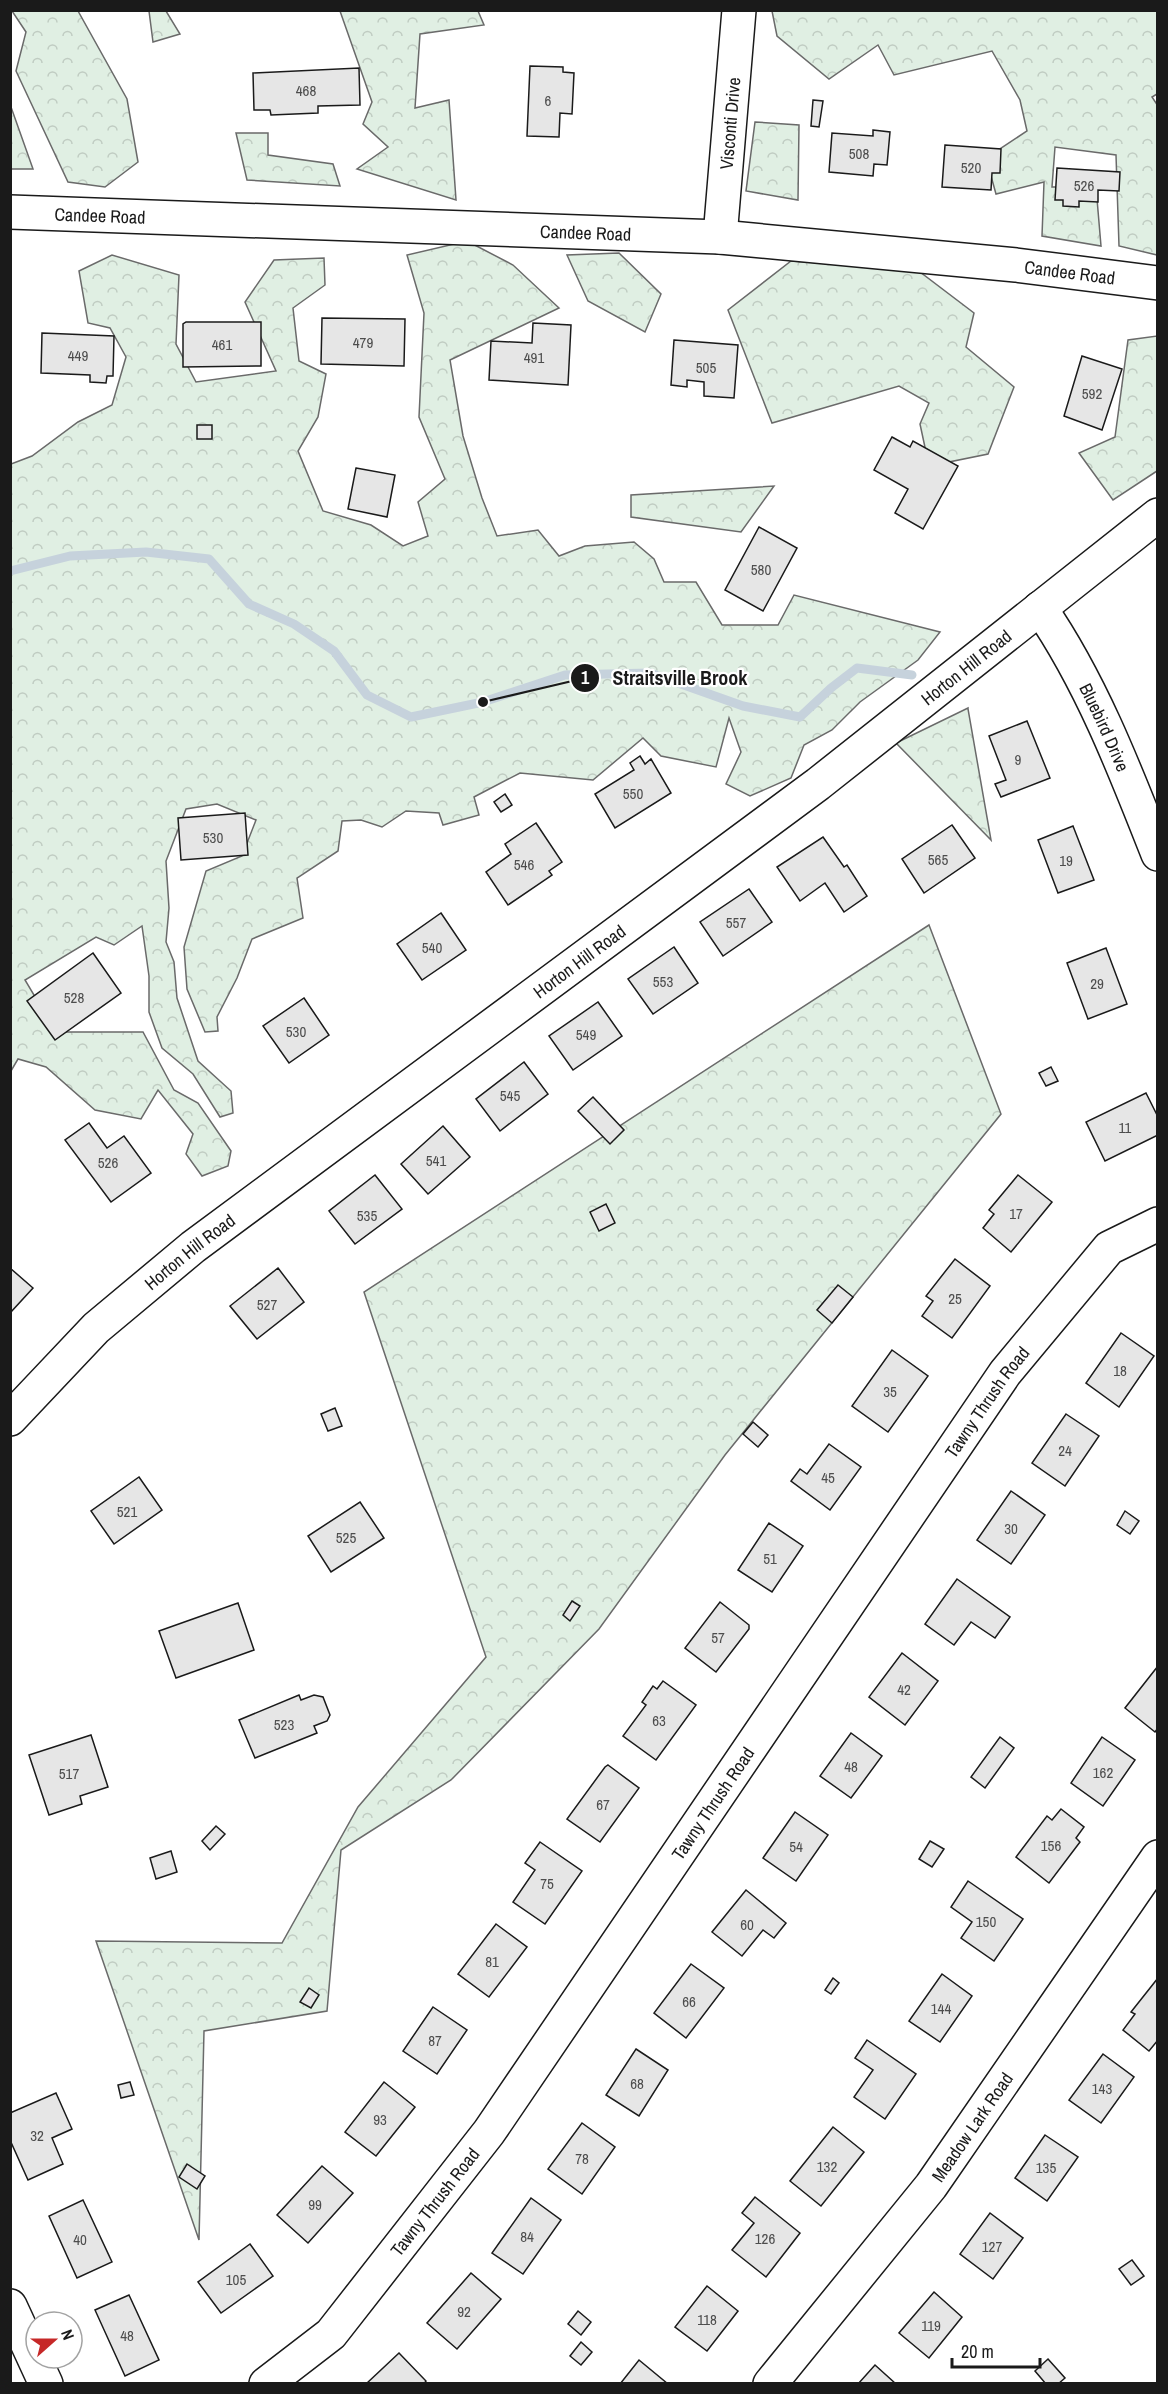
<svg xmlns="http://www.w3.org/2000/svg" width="1168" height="2394" viewBox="0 0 1168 2394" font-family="'Archivo Narrow',sans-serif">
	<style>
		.forest { fill: url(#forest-crowns); stroke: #6a6a6a; stroke-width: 1.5 }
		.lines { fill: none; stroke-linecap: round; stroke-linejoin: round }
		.stream { stroke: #c6d2dc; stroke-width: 9 }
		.building { fill: #e6e6e6; stroke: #1a1a1a; stroke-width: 1.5 }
		.minor-casing { stroke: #1a1a1a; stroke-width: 36 }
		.minor { stroke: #fff; stroke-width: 33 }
		.labels { text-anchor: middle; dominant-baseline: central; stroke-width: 4.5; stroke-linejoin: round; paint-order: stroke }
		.number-label { font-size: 15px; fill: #4d4d4d }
		.street-label { font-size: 18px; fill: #1a1a1a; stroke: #fff }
		.leader { fill: none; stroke: #1a1a1a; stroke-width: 2 }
		.callout-dot { fill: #1a1a1a; stroke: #fff; stroke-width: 2 }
		.mark-label { font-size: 18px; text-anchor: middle; font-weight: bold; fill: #fff }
		.callout-label { font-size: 20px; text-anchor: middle; font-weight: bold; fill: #1a1a1a; stroke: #fff; stroke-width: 4.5; stroke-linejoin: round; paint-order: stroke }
	</style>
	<defs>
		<pattern id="forest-crowns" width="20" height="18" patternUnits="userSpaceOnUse" patternTransform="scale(1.5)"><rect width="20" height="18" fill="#e0efe3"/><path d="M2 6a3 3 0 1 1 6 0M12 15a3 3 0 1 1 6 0" fill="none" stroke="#c0ccc2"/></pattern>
	</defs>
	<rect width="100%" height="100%" fill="#fff"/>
	<g class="forest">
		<path d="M 12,11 L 78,11 L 127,99 L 138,162 L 105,187 L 68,182 L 16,71 L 26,32 Z"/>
		<path d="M 149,11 L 166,11 L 180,34 L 153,42 Z"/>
		<path d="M 340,11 L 478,11 L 484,25 L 420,34 L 415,108 L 449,100 L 456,200 L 357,169 L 388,147 L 363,124 L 372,102 Z"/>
		<path d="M 772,11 L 1157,11 L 1157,94 L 1152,97 L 1158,106 L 1157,255 L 1119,246 L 1116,155 L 1055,147 L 1052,187 L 1096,187 L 1101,246 L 1042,236 L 1044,182 L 996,194 L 986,158 L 1027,131 L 1020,100 L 992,51 L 894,75 L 878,45 L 829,79 L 777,36 Z"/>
		<path d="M 11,107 L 33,169 L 11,169 Z"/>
		<path d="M 755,122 L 799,125 L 798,200 L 746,191 Z"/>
		<path d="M 236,133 L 268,133 L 268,155 L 333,164 L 340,186 L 247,180 Z"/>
		<path d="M 467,241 L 513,265 L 559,308 L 450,360 L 463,436 L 482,498 L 497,536 L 538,530 L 559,556 L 585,546 L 634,542 L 654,559 L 664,582 L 696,582 L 722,625 L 778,625 L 794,595 L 940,632 L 918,660 L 860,702 L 832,730 L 804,745 L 791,778 L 750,796 L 726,784 L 741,752 L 729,718 L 716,767 L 661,756 L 643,738 L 593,780 L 520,773 L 474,797 L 479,815 L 443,825 L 439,813 L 406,811 L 382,827 L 361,820 L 342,821 L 338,851 L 297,878 L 303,918 L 252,939 L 237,978 L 217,1017 L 218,1031 L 205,1032 L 187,989 L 184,947 L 206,871 L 242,856 L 256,820 L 217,804 L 186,809 L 166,861 L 169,908 L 166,942 L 174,962 L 177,998 L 198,1061 L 231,1091 L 233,1113 L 220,1117 L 193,1074 L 162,1048 L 149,1012 L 149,976 L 142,926 L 114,945 L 96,937 L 25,980 L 56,1032 L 143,1032 L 174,1090 L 198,1103 L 231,1151 L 228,1166 L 202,1176 L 186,1154 L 193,1134 L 158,1090 L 141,1119 L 95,1110 L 46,1067 L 18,1059 L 11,1071 L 11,464 L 32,456 L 78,422 L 112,405 L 126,357 L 110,328 L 88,323 L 79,271 L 112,255 L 179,275 L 176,344 L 196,382 L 276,371 L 245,302 L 274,260 L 324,258 L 325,285 L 293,308 L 299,361 L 326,374 L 318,417 L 298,451 L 323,511 L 371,525 L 403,546 L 428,536 L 418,502 L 445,479 L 419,417 L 424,313 L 407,255 Z"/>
		<path d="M 619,253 L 661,294 L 645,332 L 588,301 L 567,255 Z"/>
		<path d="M 791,261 L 916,269 L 974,313 L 966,347 L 1014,387 L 988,454 L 929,466 L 920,424 L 929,403 L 899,386 L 772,423 L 728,310 Z"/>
		<path d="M 1157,336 L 1157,471 L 1113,500 L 1079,453 L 1115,437 L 1128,340 Z"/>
		<path d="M 774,486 L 741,532 L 631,517 L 631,495 Z"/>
		<path d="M 968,708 L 968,709 L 991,840 L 896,743 Z"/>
		<path d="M 929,925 L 1001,1114 L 725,1455 L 599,1629 L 451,1780 L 341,1850 L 327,2011 L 204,2031 L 199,2240 L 96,1941 L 282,1943 L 358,1807 L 486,1657 L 364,1292 Z"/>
	</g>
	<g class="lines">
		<path class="stream" d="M 10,571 L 70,556 L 146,552 L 209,559 L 249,604 L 294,624 L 334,651 L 367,695 L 411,717 L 483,702 L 565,675 L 650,673 L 743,706 L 800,717 L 831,688 L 857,668 L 912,675"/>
	</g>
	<g class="building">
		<path d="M 530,66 L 563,67 L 563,72 L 574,73 L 572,114 L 560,113 L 559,137 L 527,136 Z"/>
		<path d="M 359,68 L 360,105 L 318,106 L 318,113 L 271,115 L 270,110 L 254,110 L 253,73 Z"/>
		<path d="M 813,100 L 823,101 L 819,127 L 811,126 Z"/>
		<path d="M 873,130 L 890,132 L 887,165 L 874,164 L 873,176 L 829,172 L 832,133 L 873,136 Z"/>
		<path d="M 945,145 L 1001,149 L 1000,173 L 992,173 L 991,190 L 942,187 Z"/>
		<path d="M 1057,168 L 1120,172 L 1119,191 L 1098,190 L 1098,202 L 1079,201 L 1079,207 L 1063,206 L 1063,200 L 1055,200 Z"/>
		<path d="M 322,318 L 405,319 L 404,366 L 321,364 Z"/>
		<path d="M 186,322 L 261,322 L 261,366 L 183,367 L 183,324 Z"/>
		<path d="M 533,323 L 571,325 L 568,385 L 489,380 L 491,341 L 532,343 Z"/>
		<path d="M 42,333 L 114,336 L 113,376 L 107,376 L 106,383 L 90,382 L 90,375 L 41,373 Z"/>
		<path d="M 674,340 L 738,345 L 734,398 L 704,396 L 704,382 L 687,380 L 687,387 L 671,385 Z"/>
		<path d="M 1082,356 L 1122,369 L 1102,430 L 1064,416 Z"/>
		<rect x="197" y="425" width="15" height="14"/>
		<path d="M 892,437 L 910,447 L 913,441 L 958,466 L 923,529 L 895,513 L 908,489 L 874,470 Z"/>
		<path d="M 356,468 L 395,475 L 387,517 L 348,509 Z"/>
		<path d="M 759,527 L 797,548 L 763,611 L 725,590 Z"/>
		<path d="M 1027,721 L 1050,778 L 1001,797 L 995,784 L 1006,780 L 989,736 Z"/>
		<path d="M 640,756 L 645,764 L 651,759 L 671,793 L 615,828 L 595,794 L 634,770 L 630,763 Z"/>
		<path d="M 505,794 L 512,805 L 501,812 L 494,802 Z"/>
		<path d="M 245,813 L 248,855 L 181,860 L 178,818 Z"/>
		<path d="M 536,823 L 562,862 L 549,871 L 552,875 L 508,905 L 486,872 L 511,854 L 505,844 Z"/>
		<path d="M 952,825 L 975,858 L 924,893 L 902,859 Z"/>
		<path d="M 1073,826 L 1094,880 L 1058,893 L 1038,840 Z"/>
		<path d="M 823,837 L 844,867 L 847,865 L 867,896 L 844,912 L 825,883 L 800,901 L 777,867 Z"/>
		<path d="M 749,889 L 772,922 L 723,956 L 700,922 Z"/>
		<path d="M 441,913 L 466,950 L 422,980 L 397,944 Z"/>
		<path d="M 674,947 L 698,983 L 653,1014 L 628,979 Z"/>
		<path d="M 1106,948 L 1127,1004 L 1088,1019 L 1067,963 Z"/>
		<path d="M 93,953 L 121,993 L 55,1040 L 27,1001 Z"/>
		<path d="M 304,998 L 329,1035 L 289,1063 L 263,1026 Z"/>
		<path d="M 598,1002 L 622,1036 L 573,1070 L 549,1036 Z"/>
		<path d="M 524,1062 L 548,1094 L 500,1131 L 476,1099 Z"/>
		<path d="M 1051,1067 L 1058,1081 L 1046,1086 L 1039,1073 Z"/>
		<path d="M 1146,1093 L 1158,1117 L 1158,1135 L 1105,1161 L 1086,1122 Z"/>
		<path d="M 593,1097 L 624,1130 L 610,1144 L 578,1111 Z"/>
		<path d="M 89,1123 L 107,1148 L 124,1136 L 151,1173 L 111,1202 L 65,1140 Z"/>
		<path d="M 443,1126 L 470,1157 L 428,1194 L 401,1164 Z"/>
		<path d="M 375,1175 L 402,1209 L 355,1244 L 329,1211 Z"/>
		<path d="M 1018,1175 L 1052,1202 L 1011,1252 L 983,1228 L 994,1214 L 989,1210 Z"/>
		<path d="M 606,1204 L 615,1223 L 599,1231 L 590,1212 Z"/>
		<path d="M 955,1259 L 990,1286 L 952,1338 L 922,1316 L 933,1301 L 926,1296 Z"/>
		<path d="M 10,1268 L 33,1288 L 10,1313 Z"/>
		<path d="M 278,1268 L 304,1302 L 257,1339 L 230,1306 Z"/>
		<path d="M 838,1285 L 853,1297 L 832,1323 L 817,1310 Z"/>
		<path d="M 1121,1333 L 1154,1356 L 1119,1407 L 1086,1383 Z"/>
		<path d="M 892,1350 L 928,1376 L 888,1432 L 852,1406 Z"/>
		<path d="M 335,1408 L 342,1426 L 328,1431 L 321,1414 Z"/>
		<path d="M 1066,1414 L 1099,1436 L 1065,1486 L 1032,1463 Z"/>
		<path d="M 753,1422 L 768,1435 L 758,1447 L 743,1434 Z"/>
		<path d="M 829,1444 L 861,1467 L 830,1510 L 791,1481 L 800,1469 L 807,1474 Z"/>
		<path d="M 139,1477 L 162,1510 L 114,1544 L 91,1511 Z"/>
		<path d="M 1011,1491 L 1045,1515 L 1011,1564 L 977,1540 Z"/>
		<path d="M 360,1502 L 384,1538 L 331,1572 L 308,1536 Z"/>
		<path d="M 1125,1511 L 1139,1521 L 1130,1534 L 1117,1525 Z"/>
		<path d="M 769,1523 L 803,1546 L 772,1592 L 738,1570 Z"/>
		<path d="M 957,1579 L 1010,1617 L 995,1638 L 971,1622 L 954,1645 L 925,1624 Z"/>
		<path d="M 572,1601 L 580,1606 L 570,1621 L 563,1615 Z"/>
		<path d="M 720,1602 L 749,1625 L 749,1629 L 716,1672 L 685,1648 Z"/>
		<path d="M 238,1603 L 254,1650 L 176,1678 L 159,1631 Z"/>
		<path d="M 902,1653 L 938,1681 L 905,1725 L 869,1697 Z"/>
		<path d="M 1158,1666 L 1158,1728 L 1155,1732 L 1125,1708 Z"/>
		<path d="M 663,1681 L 696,1705 L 656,1760 L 623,1736 L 646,1705 L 642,1702 L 653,1686 L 657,1689 Z"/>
		<path d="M 299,1695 L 301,1700 L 314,1695 L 323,1697 L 330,1715 L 327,1721 L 314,1726 L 317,1733 L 255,1758 L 239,1720 Z"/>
		<path d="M 851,1733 L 882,1756 L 851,1798 L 820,1776 Z"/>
		<path d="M 91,1735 L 108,1787 L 80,1796 L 82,1804 L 49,1815 L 29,1755 Z"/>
		<path d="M 1000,1737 L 1014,1748 L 985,1788 L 971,1777 Z"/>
		<path d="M 1102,1737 L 1135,1760 L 1103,1806 L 1071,1783 Z"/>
		<path d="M 608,1765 L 639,1788 L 600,1842 L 567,1819 L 605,1767 Z"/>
		<path d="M 1061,1809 L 1084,1827 L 1076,1838 L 1080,1842 L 1049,1883 L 1016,1857 L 1047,1816 L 1052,1820 Z"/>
		<path d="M 795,1812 L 828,1835 L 796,1881 L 763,1858 Z"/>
		<path d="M 216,1826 L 225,1834 L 210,1850 L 202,1841 Z"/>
		<path d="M 930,1841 L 944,1849 L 932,1867 L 919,1859 Z"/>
		<path d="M 540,1842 L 582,1871 L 545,1924 L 513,1902 L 535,1870 L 525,1863 Z"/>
		<path d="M 171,1851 L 177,1872 L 156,1879 L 150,1858 Z"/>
		<path d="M 968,1881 L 1023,1919 L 994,1961 L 961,1938 L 972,1922 L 951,1907 Z"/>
		<path d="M 746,1890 L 786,1923 L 774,1938 L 763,1930 L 742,1956 L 712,1932 Z"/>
		<path d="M 496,1924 L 527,1947 L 489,1997 L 458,1974 Z"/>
		<path d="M 691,1964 L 724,1988 L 686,2038 L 654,2013 Z"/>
		<path d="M 942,1974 L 972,1996 L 940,2042 L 909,2021 Z"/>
		<path d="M 833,1978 L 839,1983 L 831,1994 L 825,1990 Z"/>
		<path d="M 1158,1978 L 1158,2040 L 1149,2051 L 1123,2030 L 1135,2014 L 1131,2012 Z"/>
		<path d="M 309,1988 L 319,1995 L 311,2008 L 300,2002 Z"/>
		<path d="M 433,2007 L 467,2030 L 437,2074 L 403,2051 Z"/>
		<path d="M 867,2040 L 916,2074 L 885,2119 L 854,2097 L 873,2070 L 855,2058 Z"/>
		<path d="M 636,2049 L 668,2070 L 639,2116 L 606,2095 Z"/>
		<path d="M 1103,2054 L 1134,2077 L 1101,2123 L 1069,2100 Z"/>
		<path d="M 130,2082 L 134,2095 L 121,2098 L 118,2085 Z"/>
		<path d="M 384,2082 L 415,2107 L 376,2156 L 345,2132 Z"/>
		<path d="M 56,2093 L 72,2129 L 52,2138 L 63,2164 L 28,2180 L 10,2140 L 10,2113 Z"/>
		<path d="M 582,2123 L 615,2147 L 582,2194 L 548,2169 Z"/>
		<path d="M 833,2127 L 864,2152 L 821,2206 L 790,2181 Z"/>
		<path d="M 1045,2135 L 1078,2157 L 1047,2201 L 1015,2178 Z"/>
		<path d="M 187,2164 L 205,2176 L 197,2189 L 179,2177 Z"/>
		<path d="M 322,2166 L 353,2193 L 308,2243 L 277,2215 Z"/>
		<path d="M 755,2197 L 800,2233 L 766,2277 L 732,2250 L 754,2223 L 742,2213 Z"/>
		<path d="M 531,2198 L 561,2220 L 523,2274 L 492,2253 Z"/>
		<path d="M 83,2200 L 112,2262 L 77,2278 L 49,2216 Z"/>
		<path d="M 990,2213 L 1023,2238 L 993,2279 L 960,2254 Z"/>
		<path d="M 250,2244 L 273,2276 L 221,2313 L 198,2282 Z"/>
		<path d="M 1132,2260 L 1144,2276 L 1131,2285 L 1119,2269 Z"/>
		<path d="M 471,2273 L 501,2299 L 457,2349 L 427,2323 Z"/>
		<path d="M 707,2286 L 738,2311 L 707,2351 L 675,2327 Z"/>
		<path d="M 934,2292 L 962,2317 L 929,2358 L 899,2333 Z"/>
		<path d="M 129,2295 L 159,2360 L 125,2376 L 95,2310 Z"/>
		<path d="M 578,2311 L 591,2322 L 581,2335 L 568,2324 Z"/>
		<path d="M 581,2342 L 592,2352 L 581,2365 L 570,2356 Z"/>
		<path d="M 399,2353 L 426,2381 L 424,2384 L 366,2384 Z"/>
		<path d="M 1048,2359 L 1065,2378 L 1058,2384 L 1046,2384 L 1035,2371 Z"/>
		<path d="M 639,2360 L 668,2384 L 620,2384 Z"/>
		<path d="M 875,2365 L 896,2384 L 858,2384 Z"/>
	</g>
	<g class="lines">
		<defs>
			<g id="minor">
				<path id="s1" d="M 10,212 L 720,237 L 1016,265 L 1158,283"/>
				<path id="s2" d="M 720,237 L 739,10"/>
				<path id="s3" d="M 1040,608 C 1091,682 1125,770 1158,854"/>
				<path id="s4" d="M 10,1419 L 96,1328 L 193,1247 L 818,784 L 1158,515"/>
				<path d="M 10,2306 L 46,2384"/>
				<path id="s5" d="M 266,2384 L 331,2334 L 489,2132 L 1005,1373 L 1109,1248 L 1158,1224"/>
				<path id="s6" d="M 770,2384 L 931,2186 L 1158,1857"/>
			</g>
		</defs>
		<use href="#minor" class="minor-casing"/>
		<use href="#minor" class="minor"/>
	</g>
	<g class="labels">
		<g class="number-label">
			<text x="306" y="90">468</text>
			<text x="548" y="100">6</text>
			<text x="859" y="153">508</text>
			<text x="971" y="167">520</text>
			<text x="1084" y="185">526</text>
			<text x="363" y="342">479</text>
			<text x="222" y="344">461</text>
			<text x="78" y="355">449</text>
			<text x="534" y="357">491</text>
			<text x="706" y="367">505</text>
			<text x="1092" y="393">592</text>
			<text x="761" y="569">580</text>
			<text x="1018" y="759">9</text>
			<text x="633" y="793">550</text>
			<text x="213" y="837">530</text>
			<text x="938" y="859">565</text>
			<text x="1066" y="860">19</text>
			<text x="524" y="864">546</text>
			<text x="736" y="922">557</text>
			<text x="432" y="947">540</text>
			<text x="663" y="981">553</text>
			<text x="1097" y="983">29</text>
			<text x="74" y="997">528</text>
			<text x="296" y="1031">530</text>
			<text x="586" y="1034">549</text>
			<text x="510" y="1095">545</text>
			<text x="1125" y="1127">11</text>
			<text x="436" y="1160">541</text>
			<text x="108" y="1162">526</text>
			<text x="1016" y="1213">17</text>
			<text x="367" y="1215">535</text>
			<text x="955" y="1298">25</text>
			<text x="267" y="1304">527</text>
			<text x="1120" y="1370">18</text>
			<text x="890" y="1391">35</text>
			<text x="1065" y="1450">24</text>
			<text x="828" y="1477">45</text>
			<text x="127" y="1511">521</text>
			<text x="1011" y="1528">30</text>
			<text x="346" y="1537">525</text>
			<text x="770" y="1558">51</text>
			<text x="718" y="1637">57</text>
			<text x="904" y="1689">42</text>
			<text x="659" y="1720">63</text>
			<text x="284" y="1724">523</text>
			<text x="851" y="1766">48</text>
			<text x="1103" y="1772">162</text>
			<text x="69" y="1773">517</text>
			<text x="603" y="1804">67</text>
			<text x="1051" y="1845">156</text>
			<text x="796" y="1846">54</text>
			<text x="547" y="1883">75</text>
			<text x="986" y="1921">150</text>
			<text x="747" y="1924">60</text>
			<text x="492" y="1961">81</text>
			<text x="689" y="2001">66</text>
			<text x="941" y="2008">144</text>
			<text x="435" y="2040">87</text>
			<text x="637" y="2083">68</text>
			<text x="1102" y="2088">143</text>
			<text x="380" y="2119">93</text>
			<text x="37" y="2135">32</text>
			<text x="582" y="2158">78</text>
			<text x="827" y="2166">132</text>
			<text x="1046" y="2167">135</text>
			<text x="315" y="2204">99</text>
			<text x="527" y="2236">84</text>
			<text x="765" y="2238">126</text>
			<text x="80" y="2239">40</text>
			<text x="992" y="2246">127</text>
			<text x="236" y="2279">105</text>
			<text x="464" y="2311">92</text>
			<text x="707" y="2319">118</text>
			<text x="931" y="2325">119</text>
			<text x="127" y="2335">48</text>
		</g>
		<g class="street-label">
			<text stroke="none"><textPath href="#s2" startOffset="114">Visconti Drive</textPath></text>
			<text stroke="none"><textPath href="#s1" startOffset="90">Candee Road</textPath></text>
			<text stroke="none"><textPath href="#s1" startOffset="576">Candee Road</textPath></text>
			<text stroke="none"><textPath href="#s1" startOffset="1062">Candee Road</textPath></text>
			<text stroke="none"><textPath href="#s4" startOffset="1218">Horton Hill Road</textPath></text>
			<text stroke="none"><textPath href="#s3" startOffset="136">Bluebird Drive</textPath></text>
			<text stroke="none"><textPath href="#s4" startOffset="732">Horton Hill Road</textPath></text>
			<text stroke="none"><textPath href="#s4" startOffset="246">Horton Hill Road</textPath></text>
			<text stroke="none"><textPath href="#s5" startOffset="1222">Tawny Thrush Road</textPath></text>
			<text stroke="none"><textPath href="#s5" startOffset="736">Tawny Thrush Road</textPath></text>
			<text stroke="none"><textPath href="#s6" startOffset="327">Meadow Lark Road</textPath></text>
			<text stroke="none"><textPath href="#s5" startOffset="250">Tawny Thrush Road</textPath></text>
		</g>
	</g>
	<path class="leader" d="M483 702L585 678"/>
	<g class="callout-dot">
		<circle cx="483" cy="702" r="6"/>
		<circle cx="585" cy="678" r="15"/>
	</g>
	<g class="mark-label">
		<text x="585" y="684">1</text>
	</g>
	<g class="callout-label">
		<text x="680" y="685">Straitsville Brook</text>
	</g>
	<rect width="1168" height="2394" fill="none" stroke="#1a1a1a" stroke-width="24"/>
	<g transform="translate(54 2340) rotate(69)"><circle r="28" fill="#ffffff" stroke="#a3a3a3" stroke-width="1.5"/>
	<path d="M0-4.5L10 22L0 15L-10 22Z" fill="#c62828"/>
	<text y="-9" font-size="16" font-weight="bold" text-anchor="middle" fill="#1a1a1a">N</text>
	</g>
	<path d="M952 2358v9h88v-9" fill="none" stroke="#1a1a1a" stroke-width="3"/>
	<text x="961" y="2358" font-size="18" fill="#1a1a1a" stroke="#ffffff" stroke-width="4.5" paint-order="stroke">20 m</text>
</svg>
